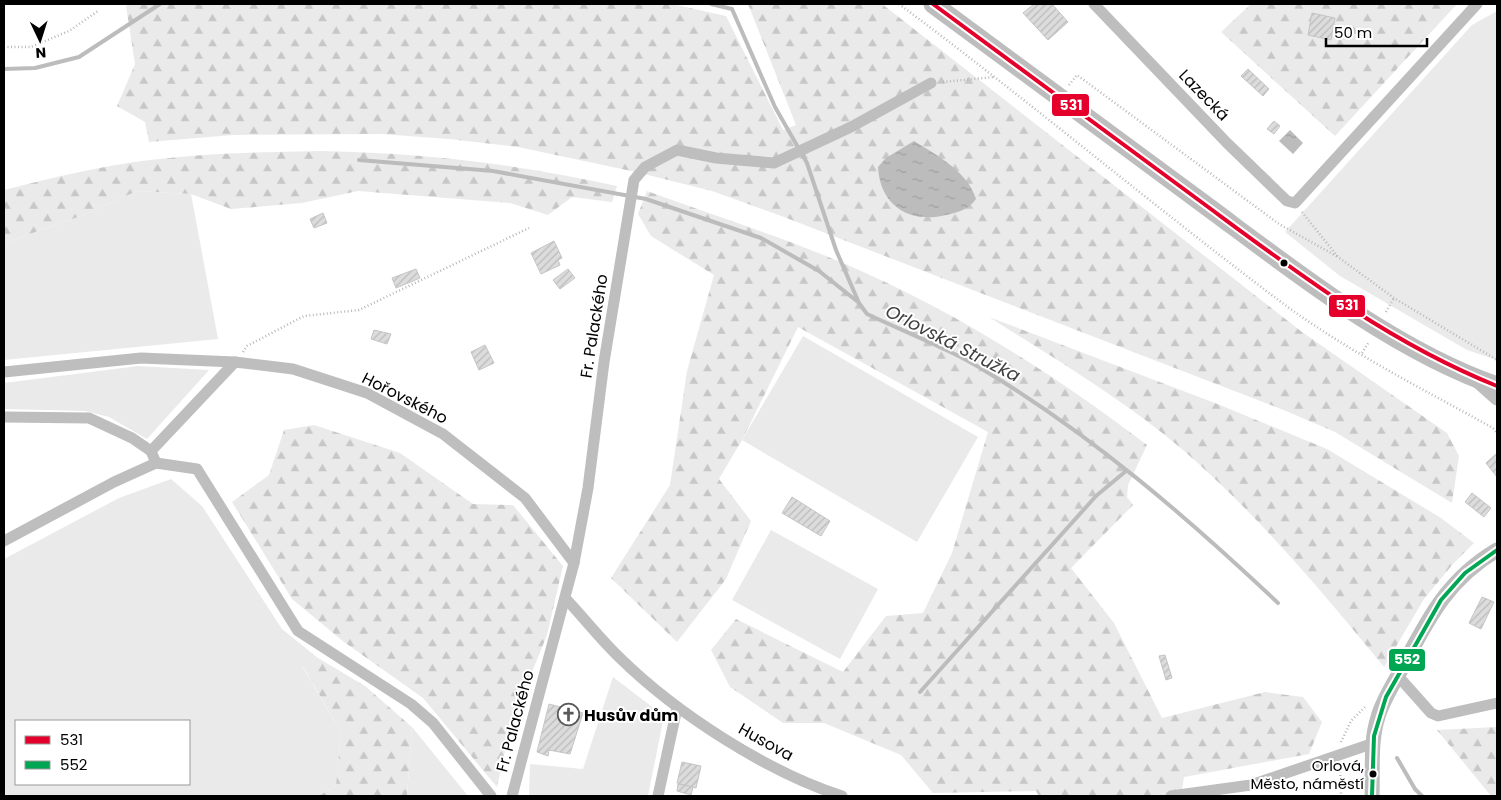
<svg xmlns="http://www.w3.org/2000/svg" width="1501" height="800" viewBox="0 0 1501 800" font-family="Poppins,sans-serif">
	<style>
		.grass { fill: #eaeaea; fill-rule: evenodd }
		.forest { fill: url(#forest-firs) }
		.water { fill: url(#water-ripples) }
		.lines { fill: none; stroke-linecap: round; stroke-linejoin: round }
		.stream { stroke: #bcbcbc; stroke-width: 4 }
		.building { fill: url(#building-hatch); stroke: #c5c5c5 }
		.path { stroke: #b8b8b8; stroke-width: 2.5; stroke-dasharray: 1 2.5; stroke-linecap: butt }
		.minor { stroke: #bebebe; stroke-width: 11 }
		.tertiary { stroke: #bebebe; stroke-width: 15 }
		.primary { stroke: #bdbdbd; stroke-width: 19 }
		.bus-1-casing { stroke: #fff; stroke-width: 8 }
		.bus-2-casing { stroke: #fff; stroke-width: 8 }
		.bus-1 { stroke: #e4002b; stroke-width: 4 }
		.bus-2 { stroke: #00a651; stroke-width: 4 }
		.bus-dot { fill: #000; stroke: #fff; stroke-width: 2 }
		.labels { text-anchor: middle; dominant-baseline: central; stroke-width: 4; stroke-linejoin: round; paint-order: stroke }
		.bus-label { font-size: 15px; fill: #000; stroke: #fff; text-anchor: end }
		.street-label { font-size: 16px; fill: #000; stroke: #fff }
		.poi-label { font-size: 16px; font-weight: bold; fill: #000; stroke: #fff; text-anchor: start }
		.water-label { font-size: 18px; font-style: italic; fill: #404040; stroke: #fff }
		.line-badge { stroke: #fff; stroke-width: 2 }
		.badge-label { font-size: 14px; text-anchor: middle; font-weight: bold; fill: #fff }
	</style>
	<defs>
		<pattern id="forest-firs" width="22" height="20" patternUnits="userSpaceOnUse" patternTransform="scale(1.25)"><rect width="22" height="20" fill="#eaeaea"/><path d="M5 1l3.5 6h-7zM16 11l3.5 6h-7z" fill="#c7c7c7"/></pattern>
		<pattern id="water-ripples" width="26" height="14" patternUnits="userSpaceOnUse" patternTransform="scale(1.25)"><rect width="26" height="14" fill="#bcbcbc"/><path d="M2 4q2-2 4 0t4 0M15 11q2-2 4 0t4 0" fill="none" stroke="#a0a0a0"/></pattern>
		<pattern id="building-hatch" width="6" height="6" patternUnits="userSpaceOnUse" patternTransform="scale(1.25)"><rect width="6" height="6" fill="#dcdcdc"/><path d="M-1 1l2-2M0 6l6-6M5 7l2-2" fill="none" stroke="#bbb"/></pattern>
	</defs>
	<rect width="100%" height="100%" fill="#fff"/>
	<g class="grass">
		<path d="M 1497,11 L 1497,360 L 1467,350 L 1340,276 L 1285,232 L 1472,25 Z"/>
		<path d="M 137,191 L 191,194 L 218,339 L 4,360 L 4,243 L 81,216 Z"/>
		<path d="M 803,336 L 978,437 L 917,542 L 742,440 Z"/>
		<path d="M 138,366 L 209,370 L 147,439 L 109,417 L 85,411 L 4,409 L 4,383 Z"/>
		<path d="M 171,479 L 202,506 L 282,629 L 318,658 L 303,667 L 341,733 L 336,785 L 319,796 L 4,796 L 4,559 L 119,498 ZM 16,721 L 189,721 L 189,784 L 16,784 Z"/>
		<path d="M 771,530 L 878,589 L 840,659 L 732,600 Z"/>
		<path d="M 613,677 L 664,716 L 648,796 L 529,796 L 530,764 L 583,769 Z"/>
		<path d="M 412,727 L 468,796 L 407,796 Z"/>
	</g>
	<g class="forest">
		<path d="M 129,4 L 672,4 L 726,16 L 783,130 L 796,125 L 748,4 L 882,4 L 1302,332 L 1447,433 L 1459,456 L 1452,503 L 1335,432 L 1286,411 L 784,217 L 712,191 L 636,172 L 518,147 L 449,139 L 381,134 L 233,135 L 149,142 L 145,122 L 117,106 L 135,64 L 126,6 Z"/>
		<path d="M 1251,4 L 1457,4 L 1335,136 L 1221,32 Z"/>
		<path d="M 322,151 C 425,153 517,164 617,186 L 612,202 L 572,197 L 548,215 L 510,203 L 358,191 L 302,203 L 231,209 L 191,194 L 137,191 L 81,216 L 4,243 L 4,190 C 52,178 100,166 150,160 C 207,153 265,152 322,151 Z"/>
		<path d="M 647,191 C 712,215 779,236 843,263 C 951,309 1053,373 1147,445 L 1128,485 L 1127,497 L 1133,505 L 1071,568 L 1114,623 L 1162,718 L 1265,692 L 1303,697 L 1322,722 L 1309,754 L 1184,777 L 1181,796 L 1039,796 L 1036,791 L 933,793 L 901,755 L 824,723 L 783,723 L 730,687 L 711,650 L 736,619 L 843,672 L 886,616 L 923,613 L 952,553 L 988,432 L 798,327 L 742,440 L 719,479 L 751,521 L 726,579 L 677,642 L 611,578 L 670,485 L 687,371 L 714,275 L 651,236 L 638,214 Z"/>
		<path d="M 989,317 L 1220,405 L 1327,449 L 1441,518 L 1474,543 L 1453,564 L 1424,599 L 1384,667 C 1321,590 1258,515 1183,450 C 1123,399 1055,359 989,317 Z"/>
		<path d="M 314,425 L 400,453 L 473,504 L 513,505 L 563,566 L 547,635 L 511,724 L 497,787 L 423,698 L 344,642 L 292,599 L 232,502 L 269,475 L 284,430 Z"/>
		<path d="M 318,658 L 365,686 L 412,727 L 407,796 L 319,796 L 336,785 L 341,733 L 303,666 Z"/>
		<path d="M 1497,727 L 1497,796 L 1491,796 L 1437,730 Z"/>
	</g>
	<g class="water">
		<path d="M 1290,130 L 1303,143 L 1293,154 L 1279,141 Z"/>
		<path d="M 914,141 C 937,155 968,172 976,199 C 968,210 959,212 946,215 C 910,224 880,206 878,167 L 886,158 Z"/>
	</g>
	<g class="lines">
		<g class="stream">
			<path d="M 711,4 L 732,9 L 775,107 L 807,163 L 836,250 L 859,303 L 867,314 C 907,333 950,349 987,372 C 1093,436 1188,518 1278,603"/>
			<path d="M 4,69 L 35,68 L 79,57 L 160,4"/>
			<path d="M 359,160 L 493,171 L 646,199 L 761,238 L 819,271 L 858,302"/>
			<path d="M 920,692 L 1096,496 L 1126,471"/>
			<path d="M 1397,758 L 1415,789 L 1422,796"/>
		</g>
	</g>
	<g class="building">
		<path d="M 1034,4 L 1052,4 L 1068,22 L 1048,40 L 1023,13 Z"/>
		<path d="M 1312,13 L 1335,18 L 1331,40 L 1308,35 Z"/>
		<path d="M 1248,69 L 1269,89 L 1263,96 L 1241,76 Z"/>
		<path d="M 1274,121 L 1280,126 L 1274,134 L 1267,129 Z"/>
		<path d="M 323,213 L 327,223 L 314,228 L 310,219 Z"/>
		<path d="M 554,241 L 562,258 L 558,260 L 560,265 L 541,274 L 531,253 Z"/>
		<path d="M 416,269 L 420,278 L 396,288 L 392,278 Z"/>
		<path d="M 568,269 L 575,278 L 560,289 L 553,280 Z"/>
		<path d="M 374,330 L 391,334 L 387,344 L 371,339 Z"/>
		<path d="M 485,345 L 494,363 L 479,370 L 471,352 Z"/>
		<path d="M 1497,453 L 1497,477 L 1486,463 Z"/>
		<path d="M 1472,493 L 1491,508 L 1484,517 L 1465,502 Z"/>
		<path d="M 792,497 L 830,521 L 821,536 L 782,513 Z"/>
		<path d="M 1482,597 L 1494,602 L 1481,629 L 1469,623 Z"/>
		<path d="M 1165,655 L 1172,678 L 1166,680 L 1159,656 Z"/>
		<path d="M 549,704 L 583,713 L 570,754 L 549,750 L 548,756 L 537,752 Z"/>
		<path d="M 682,762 L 701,766 L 696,788 L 677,783 Z"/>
		<path d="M 678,784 L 693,787 L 691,795 L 677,791 Z"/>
	</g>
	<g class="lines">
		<g class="path">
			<path d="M 899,4 C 1028,100 1152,205 1281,302 C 1347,351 1421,388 1493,428 L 1497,433"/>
			<path d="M 4,47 L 31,47 L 69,31 L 98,11"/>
			<path d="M 943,82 L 994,77"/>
			<path d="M 1069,85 L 1077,75 L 1279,224 L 1338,257"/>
			<path d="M 1302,212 L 1338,257 L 1394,298 L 1497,360"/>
			<path d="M 1386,312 L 1394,298"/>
			<path d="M 243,352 L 247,346 L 304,316 L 359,310 L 529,228"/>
			<path d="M 1362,353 L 1369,342"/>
			<path d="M 1341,742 L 1351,721 L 1366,706"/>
			<path d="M 1344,766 L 1355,769 L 1357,774"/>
			<path d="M 1340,768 L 1341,796"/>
		</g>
		<g class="minor">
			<path d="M 1094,4 L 1227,143 L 1287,201 L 1295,203 L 1477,4"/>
			<path d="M 4,372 L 141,358 L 235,362"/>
			<path d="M 4,417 L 89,418 L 132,438 L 151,451"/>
			<path d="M 156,463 L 151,451 L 235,362 L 293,369 L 367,393 L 443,434 L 525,498 L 574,563"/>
			<path d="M 4,541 L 114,482 L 156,463 L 197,469 L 298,631 L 411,704 L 433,723 L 491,796"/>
			<path d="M 566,599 C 584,618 601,640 620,658 C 676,713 767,772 842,796"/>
			<path d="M 1398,676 L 1431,713 L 1438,716 L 1497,703"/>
			<path d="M 512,796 L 574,563 L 588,488 L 604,362 L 634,180 L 645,167 L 677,150 L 716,158 L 774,163 L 851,127 L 931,83"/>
			<path d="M 658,796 L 677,708"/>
			<path d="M 1171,796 L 1251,785 L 1374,743"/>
		</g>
		<g class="tertiary">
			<path d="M 1478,381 L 1497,398"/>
			<path d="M 1372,796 C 1373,771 1370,741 1378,717 C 1383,699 1395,682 1403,666 C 1429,617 1448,579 1497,550"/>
		</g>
		<path class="primary" d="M 933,4 C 1026,72 1119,141 1212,210 C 1298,274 1396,351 1497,386"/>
		<defs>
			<path id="bus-1" d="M 933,4 C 1022,69 1111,135 1200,201 C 1295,271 1387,342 1497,386"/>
			<path id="bus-2" d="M 1372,796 L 1374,736 L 1386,697 L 1441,600 L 1465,573 L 1497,550"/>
		</defs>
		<use href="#bus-1" class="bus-1-casing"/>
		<use href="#bus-2" class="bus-2-casing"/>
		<use href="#bus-1" class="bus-1"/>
		<use href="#bus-2" class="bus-2"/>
	</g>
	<defs>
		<symbol id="church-ring" viewBox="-11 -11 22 22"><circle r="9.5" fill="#fff" stroke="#595959" stroke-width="1.5"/><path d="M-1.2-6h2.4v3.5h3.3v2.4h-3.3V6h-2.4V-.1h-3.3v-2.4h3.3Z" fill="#595959"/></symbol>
	</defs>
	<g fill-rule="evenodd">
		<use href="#church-ring" x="556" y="702" width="25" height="25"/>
	</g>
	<g class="bus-dot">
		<circle cx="1284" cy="263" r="4.5"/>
		<circle cx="1373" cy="774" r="4.5"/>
	</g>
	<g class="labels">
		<g class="bus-label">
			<text x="1364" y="765">Orlová,<tspan x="1364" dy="18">Město, náměstí</tspan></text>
		</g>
		<g class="street-label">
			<text transform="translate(1204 95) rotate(46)">Lazecká</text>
			<text transform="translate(594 326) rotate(-81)">Fr. Palackého</text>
			<text transform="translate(405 398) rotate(27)">Hořovského</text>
			<text transform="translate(515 721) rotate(-75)">Fr. Palackého</text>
			<text transform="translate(766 742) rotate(29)">Husova</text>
		</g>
		<g class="poi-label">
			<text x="584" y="715">Husův dům</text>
		</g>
		<g class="water-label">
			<text transform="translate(953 343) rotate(27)">Orlovská Stružka</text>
		</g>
	</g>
	<g class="line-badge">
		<rect x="1051" y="93" width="39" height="24" rx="5" fill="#e4002b"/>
		<rect x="1328" y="294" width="38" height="24" rx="5" fill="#e4002b"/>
		<rect x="1388" y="648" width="38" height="24" rx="5" fill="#00a651"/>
	</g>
	<g class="badge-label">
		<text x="1071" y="110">531</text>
		<text x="1347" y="310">531</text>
		<text x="1407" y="664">552</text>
	</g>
	<rect width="1501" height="800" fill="none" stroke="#000000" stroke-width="10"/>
	<rect x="15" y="720" width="175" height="65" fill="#ffffff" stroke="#999999"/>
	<rect x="25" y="736" width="25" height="8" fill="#e4002b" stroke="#999999"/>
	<text x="60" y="745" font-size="15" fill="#000000">531</text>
	<rect x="25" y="761" width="25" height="8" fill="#00a651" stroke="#999999"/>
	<text x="60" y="770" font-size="15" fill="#000000">552</text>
	<g transform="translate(40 40) rotate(176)" stroke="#ffffff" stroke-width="4" paint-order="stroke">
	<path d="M0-4L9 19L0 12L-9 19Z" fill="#000000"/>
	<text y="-8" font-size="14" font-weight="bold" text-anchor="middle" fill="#000000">N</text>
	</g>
	<path d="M1326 38v8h101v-8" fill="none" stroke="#000000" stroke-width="2.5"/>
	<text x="1334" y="38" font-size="15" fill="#000000" stroke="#ffffff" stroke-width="4" paint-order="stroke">50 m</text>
</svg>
